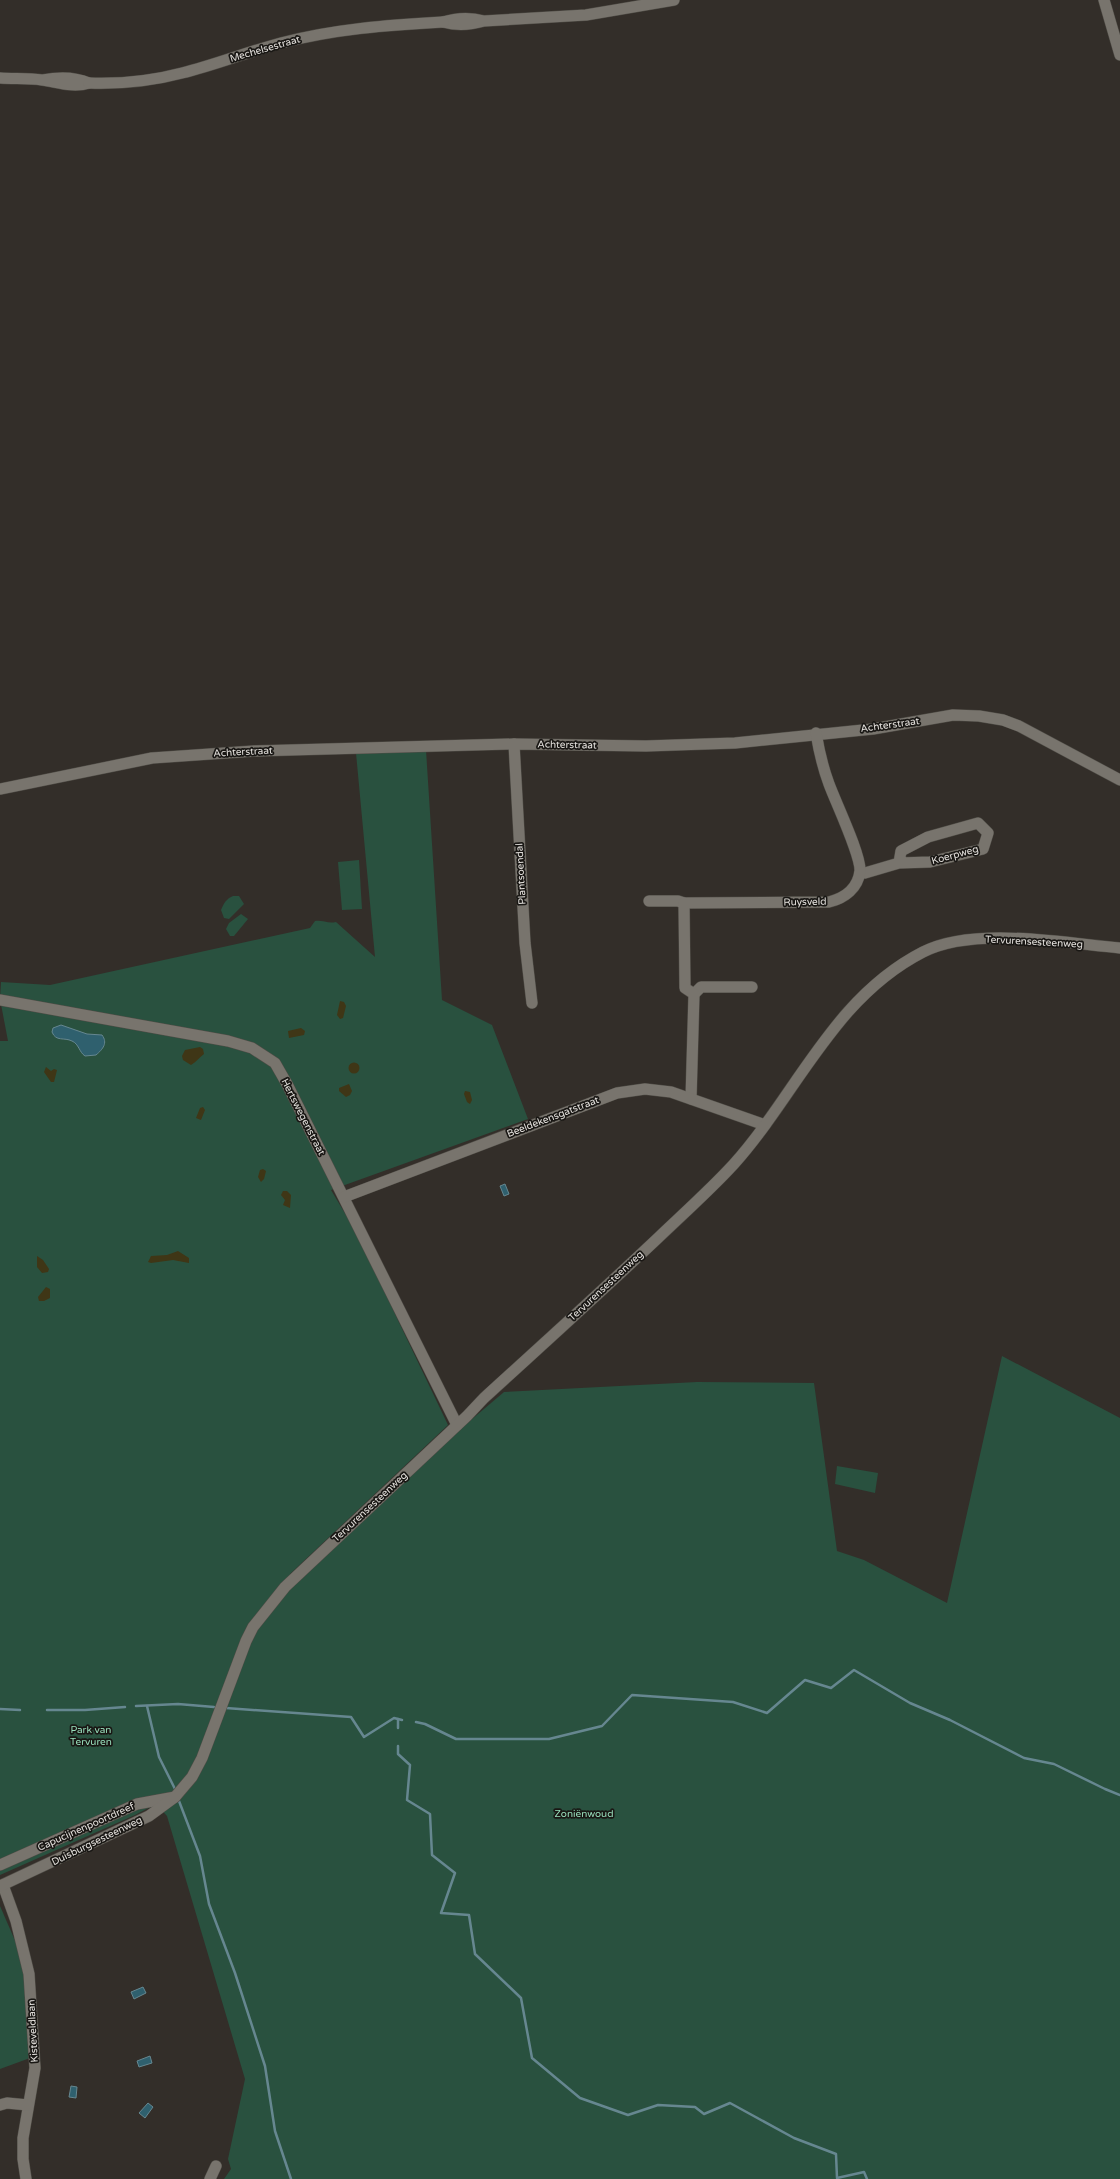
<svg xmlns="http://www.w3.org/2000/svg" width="1120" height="2179" viewBox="0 0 1120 2179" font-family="'Varela Round',sans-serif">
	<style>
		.green { fill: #29513f }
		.sand { fill: #3f3616 }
		.water { fill: #2f606e; stroke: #668790 }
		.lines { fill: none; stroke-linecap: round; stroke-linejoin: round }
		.stream { stroke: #668790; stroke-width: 2.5 }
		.minor-casing { stroke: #4f4c46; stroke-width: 12 }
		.minor { stroke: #78746d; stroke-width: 11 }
		.labels { text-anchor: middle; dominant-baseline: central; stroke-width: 3.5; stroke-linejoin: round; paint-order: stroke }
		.street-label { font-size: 10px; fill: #e5e2de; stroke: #191714 }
		.park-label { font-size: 10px; fill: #98dfbc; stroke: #191714 }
	</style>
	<rect width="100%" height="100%" fill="#332e29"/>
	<g class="green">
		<path d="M 426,750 L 442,1000 L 492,1025 L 528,1119 L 331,1190 L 355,1230 L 448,1425 L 290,1574 L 298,1580 L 458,1431 L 504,1392 L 697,1382 L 814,1383 L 837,1551 L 864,1560 L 947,1603 L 1002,1356 L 1120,1418 L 1120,2179 L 224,2179 L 231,2169 L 228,2159 L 245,2079 L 167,1816 L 156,1804 L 135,1815 L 0,1875 L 0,1041 L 8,1041 L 0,999 L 1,982 L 50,985 L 310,928 L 315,921 C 323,920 328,924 336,922 L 375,957 L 356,753 Z"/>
		<path d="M 359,860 L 362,909 L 342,910 L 338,862 Z"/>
		<path d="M 233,896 L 239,896 L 244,904 L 229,919 L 224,918 L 221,910 C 224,903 226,899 233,896 Z"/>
		<path d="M 241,914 L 248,919 L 234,936 L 230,936 L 226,929 L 229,923 Z"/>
		<path d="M 837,1466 L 878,1473 L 875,1493 L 835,1484 Z"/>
		<path d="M 0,1906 L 23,1959 L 30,2058 L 0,2069 Z"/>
	</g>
	<g class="sand">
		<path d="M 340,1001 L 344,1002 L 346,1006 L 343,1018 L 340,1019 L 337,1015 Z"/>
		<path d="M 301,1028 L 305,1031 L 304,1035 L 289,1038 L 288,1031 Z"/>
		<path d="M 200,1047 L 203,1049 L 204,1054 C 200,1057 196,1062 191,1065 L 183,1060 L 182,1056 L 185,1050 Z"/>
		<circle cx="354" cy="1068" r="5.5"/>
		<path d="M 46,1067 L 51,1071 L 54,1069 L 57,1070 L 54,1082 L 51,1082 L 44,1072 Z"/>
		<path d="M 349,1084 L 352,1091 L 350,1095 L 346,1097 L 339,1091 L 339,1088 Z"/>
		<path d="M 465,1091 L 470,1092 L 472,1100 L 470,1104 L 467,1102 L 464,1094 Z"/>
		<path d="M 200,1108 L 203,1107 L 205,1110 L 201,1120 L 196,1118 Z"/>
		<path d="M 263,1169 L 266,1171 L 264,1179 L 261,1182 L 258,1177 L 260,1170 Z"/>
		<path d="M 283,1191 L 287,1191 L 291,1195 L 290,1208 L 283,1205 L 285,1200 L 281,1195 Z"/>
		<path d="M 178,1251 L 189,1258 L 189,1263 L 173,1260 L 151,1263 L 148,1262 L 151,1256 L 167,1255 Z"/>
		<path d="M 37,1256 L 43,1260 L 49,1269 L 48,1272 L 42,1273 L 37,1267 Z"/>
		<path d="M 46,1287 L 50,1289 L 50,1298 L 44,1301 L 39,1301 L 38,1297 Z"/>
	</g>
	<g class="water">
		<path d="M 61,1025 L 87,1034 L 102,1035 C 108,1043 103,1049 96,1055 L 85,1056 C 79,1052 79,1044 72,1041 C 64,1037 56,1042 52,1032 L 53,1028 Z"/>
		<path d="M 505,1184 L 509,1194 L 504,1196 L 500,1186 Z"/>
		<path d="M 143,1987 L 146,1993 L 134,1999 L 131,1992 Z"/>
		<path d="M 150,2056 L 152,2063 L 139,2067 L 137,2061 Z"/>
		<path d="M 71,2086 L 77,2087 L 76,2098 L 69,2097 Z"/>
		<path d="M 148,2103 L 153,2107 L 145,2118 L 139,2113 Z"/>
	</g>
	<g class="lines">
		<g class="stream">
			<path d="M 136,1706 L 178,1704 L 214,1707"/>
			<path d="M 147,1706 L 159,1757 L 175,1789"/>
			<path d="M 226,1708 L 351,1717 L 364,1737 L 394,1718 L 402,1720"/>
			<path d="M 0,1709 L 20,1710"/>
			<path d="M 47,1710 L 85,1710 L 125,1707"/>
			<path d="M 416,1722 L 425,1724 L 456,1739 L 549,1739 L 602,1726 L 632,1695 L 733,1702 L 767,1713 L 805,1680 L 831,1688 L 854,1670 L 910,1703 L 950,1720 L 1024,1758 L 1054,1764 L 1105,1789 L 1120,1795"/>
			<path d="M 398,1728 L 398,1719"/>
			<path d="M 398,1746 L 398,1754 L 410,1765 L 407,1800 L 430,1814 L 432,1855 L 455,1873 L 441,1913 L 469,1915 L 475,1954 L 521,1998 L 532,2058 L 580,2098 L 628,2115 L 658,2105 L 695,2107 L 704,2114 L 730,2103 L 794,2138 L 836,2154 L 837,2178 L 864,2172 L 867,2179"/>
			<path d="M 179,1801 L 200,1856 L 209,1904 L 235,1973 L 265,2066 L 275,2131 L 291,2179"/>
		</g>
		<defs>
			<g id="minor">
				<path d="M 1104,0 L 1120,55"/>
				<path d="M 484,21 C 470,17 456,18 443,22 C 457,26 470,25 484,21 L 586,15 L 674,0"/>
				<path d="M 0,78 C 14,79 28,78 42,80 C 57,82 73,88 89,83 C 75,77 58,77 43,80"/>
				<path d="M 89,83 C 119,84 152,81 182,73 C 215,65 247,52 281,43 C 334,29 388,25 443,22"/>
				<path d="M 514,744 L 525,943 L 532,1003"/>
				<path d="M 0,789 L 152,758 L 254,751 L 514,744 L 646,746 L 735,743 L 873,729 L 953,715 L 979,716 L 1003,720 L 1019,726 L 1120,780"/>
				<path d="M 860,873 L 865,873 L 899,863 L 930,862 L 983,849 L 988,833 L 978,823 L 928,837 L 901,851 L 899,863"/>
				<path d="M 649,901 L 678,901 L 684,903"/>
				<path d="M 694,994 L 701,987 L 752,987"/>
				<path d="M 0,1000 L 228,1041 L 252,1048 L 275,1063 L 287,1084 L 457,1425"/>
				<path d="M 691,1099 L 694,994 L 685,988 L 684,903 L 829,902 C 845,898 858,888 860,871 C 861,855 836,803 829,784 C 823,768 819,751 816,733"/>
				<path d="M 344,1197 L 617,1093 L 645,1089 L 671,1092 L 765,1125"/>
				<path d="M 0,1865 L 137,1804 L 175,1797"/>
				<path d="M 3,1885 L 16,1921 L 29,1974 L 35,2068 L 23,2138 L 23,2159 L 26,2179"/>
				<path d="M 0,1886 L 149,1816 L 175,1797 L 192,1777 L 202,1758 L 246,1641 L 253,1627 L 285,1587 L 467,1416 L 484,1398 C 542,1345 601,1292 659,1237 C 684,1213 710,1190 733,1165 C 797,1094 833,998 923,952 C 973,926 1064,943 1120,948"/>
				<path d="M 0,2105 L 7,2103 L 28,2105"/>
				<path d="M 210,2179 L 216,2166"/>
			</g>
		</defs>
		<use href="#minor" class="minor-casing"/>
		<use href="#minor" class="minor"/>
	</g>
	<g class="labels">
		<g class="street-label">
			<text transform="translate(265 49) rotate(-16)">Mechelsestraat</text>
			<text transform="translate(890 725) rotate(-8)">Achterstraat</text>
			<text transform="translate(567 745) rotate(1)">Achterstraat</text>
			<text transform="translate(243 752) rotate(-3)">Achterstraat</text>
			<text transform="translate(955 855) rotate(-15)">Koerpweg</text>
			<text transform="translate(521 874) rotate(-93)">Plantsoendal</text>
			<text transform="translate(805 902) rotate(-1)">Ruysveld</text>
			<text transform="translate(1034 942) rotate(3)">Tervurensesteenweg</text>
			<text transform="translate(303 1117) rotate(63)">Hertswegenstraat</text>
			<text transform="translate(553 1117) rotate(-21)">Beeldekensgatstraat</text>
			<text transform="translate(606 1286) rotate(-43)">Tervurensesteenweg</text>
			<text transform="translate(370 1507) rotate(-43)">Tervurensesteenweg</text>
			<text transform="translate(86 1827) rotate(-24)">Capucijnenpoortdreef</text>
			<text transform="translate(97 1841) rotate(-26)">Duisburgsesteenweg</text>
			<text transform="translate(33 2031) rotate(-93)">Kisteveldlaan</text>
		</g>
		<g class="park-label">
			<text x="91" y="1730">Park van<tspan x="91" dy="12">Tervuren</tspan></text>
			<text x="584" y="1814">Zoniënwoud</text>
		</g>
	</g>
</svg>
